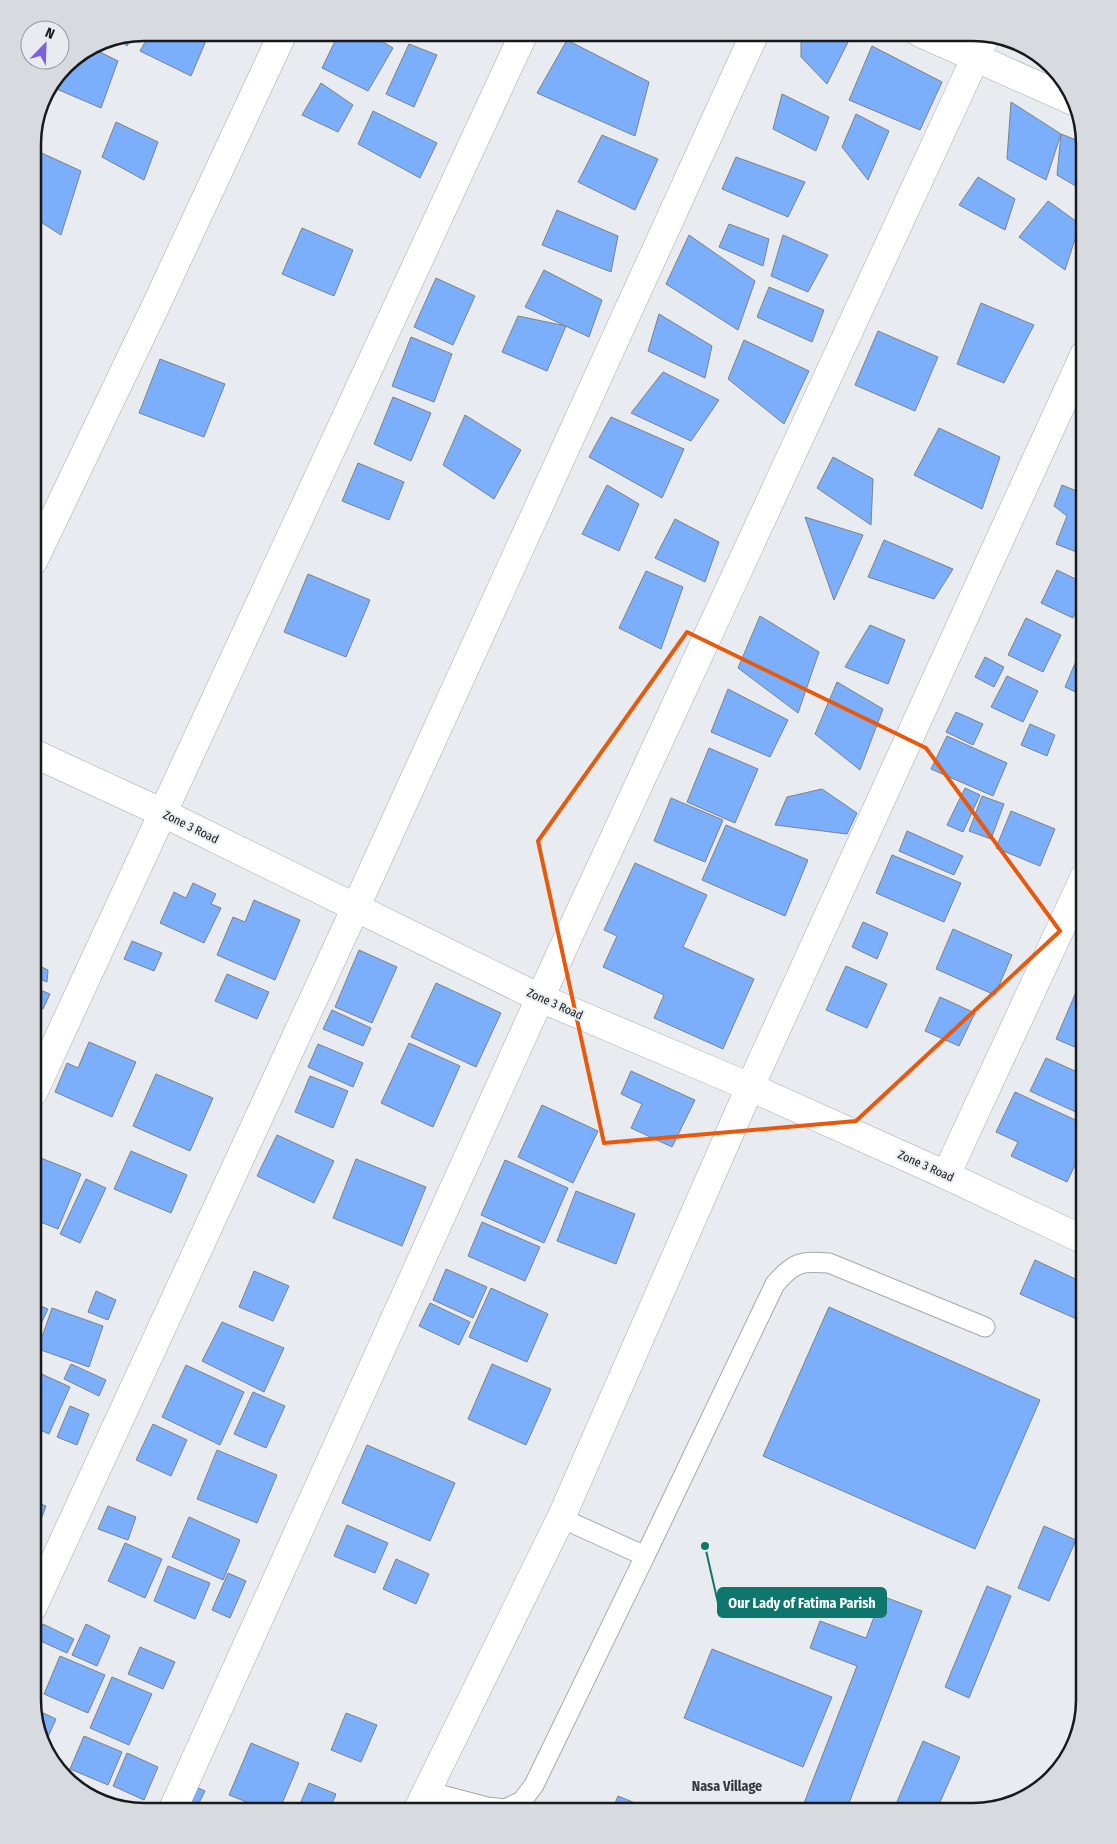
<svg xmlns="http://www.w3.org/2000/svg" width="1117" height="1844" viewBox="0 0 1117 1844" font-family="'Fira Sans Condensed',sans-serif">
	<style>
		.building { fill: #7baefb; stroke: #7d8186 }
		.lines { fill: none; stroke-linecap: round; stroke-linejoin: round }
		.service-casing { stroke: #a4a7ad; stroke-width: 21 }
		.minor-casing { stroke: #a4a7ad; stroke-width: 29 }
		.tertiary-casing { stroke: #a4a7ad; stroke-width: 29 }
		.service { stroke: #fff; stroke-width: 19 }
		.minor { stroke: #fff; stroke-width: 28 }
		.tertiary { stroke: #fff; stroke-width: 28 }
		.marked { fill: none; stroke: #e8590c; stroke-width: 4; stroke-linejoin: round }
		.labels { text-anchor: middle; dominant-baseline: central; stroke-width: 4; stroke-linejoin: round; paint-order: stroke }
		.street-label { font-size: 12px; fill: #18191b; stroke: #e8ecf1 }
		.neighbourhood-label { font-size: 14px; font-weight: bold; fill: #35373c; stroke: #e8ecf1 }
		.rim { fill: none; stroke: #18191b; stroke-width: 2.5 }
		.leader { fill: none; stroke: #0f766e; stroke-width: 2 }
		.callout-dot { fill: #0f766e; stroke: #e8ecf1; stroke-width: 2 }
		.callout { fill: #0f766e; stroke: #0f766e; stroke-width: 2 }
		.callout-label { font-size: 14px; text-anchor: middle; font-weight: bold; fill: #fff }
	</style>
	<rect width="100%" height="100%" fill="#e8ecf1"/>
	<g class="building">
		<path d="M 150,33 L 201,33 L 208,36 L 191,76 L 140,51 Z"/>
		<path d="M 339,33 L 368,33 L 393,48 L 368,91 L 322,68 Z"/>
		<path d="M 801,33 L 849,33 L 852,34 L 827,84 L 801,57 Z"/>
		<path d="M 133,35 L 127,46 L 117,38 Z"/>
		<path d="M 567,40 L 649,82 L 635,136 L 537,93 Z"/>
		<path d="M 409,44 L 437,55 L 414,107 L 386,94 Z"/>
		<path d="M 872,46 L 942,82 L 920,130 L 849,100 Z"/>
		<path d="M 92,48 L 118,61 L 101,108 L 52,87 L 66,65 Z"/>
		<path d="M 321,83 L 353,105 L 338,132 L 302,115 Z"/>
		<path d="M 782,94 L 829,117 L 816,151 L 773,129 Z"/>
		<path d="M 1011,102 L 1061,134 L 1046,180 L 1007,159 Z"/>
		<path d="M 373,111 L 437,143 L 420,178 L 358,144 Z"/>
		<path d="M 856,114 L 889,131 L 868,180 L 842,147 Z"/>
		<path d="M 116,122 L 158,142 L 144,180 L 102,157 Z"/>
		<path d="M 1061,134 L 1084,143 L 1084,191 L 1057,175 Z"/>
		<path d="M 602,135 L 658,159 L 635,210 L 578,182 Z"/>
		<path d="M 33,149 L 81,171 L 61,235 L 33,217 Z"/>
		<path d="M 736,157 L 805,182 L 788,217 L 722,189 Z"/>
		<path d="M 978,177 L 1015,199 L 1005,230 L 959,205 Z"/>
		<path d="M 1048,201 L 1080,224 L 1065,270 L 1019,237 Z"/>
		<path d="M 557,210 L 618,236 L 611,272 L 542,245 Z"/>
		<path d="M 729,224 L 769,239 L 763,266 L 719,247 Z"/>
		<path d="M 302,228 L 353,250 L 334,296 L 282,274 Z"/>
		<path d="M 689,235 L 755,281 L 738,330 L 666,284 Z"/>
		<path d="M 783,235 L 828,255 L 808,292 L 771,276 Z"/>
		<path d="M 544,270 L 602,300 L 589,337 L 525,307 Z"/>
		<path d="M 436,278 L 475,296 L 453,345 L 414,327 Z"/>
		<path d="M 769,287 L 824,310 L 812,342 L 757,317 Z"/>
		<path d="M 981,303 L 1034,325 L 1004,383 L 957,364 Z"/>
		<path d="M 659,314 L 712,346 L 705,378 L 648,351 Z"/>
		<path d="M 518,316 L 566,326 L 547,371 L 502,352 Z"/>
		<path d="M 878,331 L 938,357 L 915,411 L 855,385 Z"/>
		<path d="M 411,337 L 452,354 L 434,402 L 392,386 Z"/>
		<path d="M 744,340 L 809,371 L 784,424 L 728,379 Z"/>
		<path d="M 160,359 L 225,384 L 204,437 L 139,413 Z"/>
		<path d="M 663,372 L 719,400 L 691,441 L 631,413 Z"/>
		<path d="M 393,397 L 431,413 L 411,461 L 374,444 Z"/>
		<path d="M 465,415 L 521,450 L 494,499 L 443,465 Z"/>
		<path d="M 611,417 L 684,449 L 662,498 L 589,457 Z"/>
		<path d="M 939,428 L 1000,457 L 982,509 L 914,475 Z"/>
		<path d="M 833,457 L 873,479 L 871,525 L 817,488 Z"/>
		<path d="M 358,463 L 404,482 L 389,520 L 342,501 Z"/>
		<path d="M 607,485 L 639,504 L 619,551 L 582,534 Z"/>
		<path d="M 1062,485 L 1084,494 L 1084,555 L 1056,544 L 1067,516 L 1054,506 Z"/>
		<path d="M 805,517 L 863,535 L 834,600 Z"/>
		<path d="M 675,519 L 719,542 L 705,582 L 655,558 Z"/>
		<path d="M 884,540 L 953,569 L 934,599 L 868,577 Z"/>
		<path d="M 1057,570 L 1084,583 L 1084,593 L 1073,618 L 1041,603 Z"/>
		<path d="M 646,571 L 683,587 L 661,649 L 619,628 Z"/>
		<path d="M 308,574 L 370,600 L 346,657 L 284,632 Z"/>
		<path d="M 760,616 L 819,652 L 798,713 L 738,668 Z"/>
		<path d="M 1026,618 L 1061,635 L 1043,672 L 1008,655 Z"/>
		<path d="M 870,625 L 905,640 L 888,684 L 845,667 Z"/>
		<path d="M 1084,642 L 1084,696 L 1065,687 Z"/>
		<path d="M 985,657 L 1004,667 L 994,687 L 975,677 Z"/>
		<path d="M 1007,676 L 1038,691 L 1023,722 L 991,707 Z"/>
		<path d="M 837,682 L 883,709 L 860,770 L 815,734 Z"/>
		<path d="M 728,689 L 788,720 L 770,757 L 711,732 Z"/>
		<path d="M 956,712 L 983,724 L 973,745 L 946,732 Z"/>
		<path d="M 1030,724 L 1055,735 L 1047,756 L 1021,745 Z"/>
		<path d="M 947,736 L 1007,763 L 993,796 L 931,769 Z"/>
		<path d="M 709,748 L 758,769 L 735,823 L 687,802 Z"/>
		<path d="M 965,788 L 980,795 L 963,832 L 947,825 Z"/>
		<path d="M 822,789 L 857,813 L 847,834 L 775,825 L 787,797 Z"/>
		<path d="M 982,796 L 1004,804 L 991,839 L 969,831 Z"/>
		<path d="M 671,798 L 723,820 L 705,862 L 654,841 Z"/>
		<path d="M 1011,811 L 1055,829 L 1040,866 L 996,848 Z"/>
		<path d="M 726,825 L 808,860 L 785,916 L 702,880 Z"/>
		<path d="M 907,831 L 963,856 L 954,875 L 899,851 Z"/>
		<path d="M 892,855 L 961,883 L 944,922 L 876,893 Z"/>
		<path d="M 635,863 L 707,895 L 683,947 L 754,979 L 723,1049 L 654,1018 L 664,995 L 603,967 L 617,936 L 604,930 Z"/>
		<path d="M 193,883 L 216,894 L 211,904 L 221,908 L 204,943 L 160,923 L 174,892 L 186,898 Z"/>
		<path d="M 254,900 L 300,920 L 275,980 L 217,955 L 233,917 L 245,922 Z"/>
		<path d="M 863,922 L 888,933 L 877,959 L 852,947 Z"/>
		<path d="M 953,929 L 1012,955 L 995,995 L 936,969 Z"/>
		<path d="M 132,941 L 162,953 L 154,971 L 124,959 Z"/>
		<path d="M 359,950 L 397,967 L 372,1023 L 335,1007 Z"/>
		<path d="M 33,963 L 48,970 L 47,982 L 33,976 Z"/>
		<path d="M 846,966 L 887,984 L 867,1028 L 826,1010 Z"/>
		<path d="M 227,974 L 269,992 L 257,1019 L 215,1001 Z"/>
		<path d="M 436,983 L 501,1013 L 476,1067 L 411,1037 Z"/>
		<path d="M 1079,985 L 1084,987 L 1084,1051 L 1056,1039 Z"/>
		<path d="M 33,987 L 50,994 L 43,1009 L 33,1004 Z"/>
		<path d="M 940,997 L 975,1013 L 959,1046 L 925,1031 Z"/>
		<path d="M 332,1010 L 371,1028 L 363,1046 L 323,1029 Z"/>
		<path d="M 89,1042 L 136,1062 L 112,1117 L 55,1092 L 67,1063 L 78,1068 Z"/>
		<path d="M 409,1043 L 460,1066 L 433,1127 L 381,1103 Z"/>
		<path d="M 318,1044 L 363,1063 L 353,1087 L 308,1067 Z"/>
		<path d="M 1046,1058 L 1084,1075 L 1084,1099 L 1078,1113 L 1030,1091 Z"/>
		<path d="M 631,1071 L 695,1100 L 672,1147 L 631,1128 L 642,1104 L 621,1094 Z"/>
		<path d="M 156,1074 L 213,1098 L 190,1151 L 133,1126 Z"/>
		<path d="M 310,1076 L 348,1091 L 333,1128 L 295,1112 Z"/>
		<path d="M 1015,1092 L 1084,1124 L 1084,1146 L 1067,1182 L 1011,1156 L 1018,1142 L 996,1132 Z"/>
		<path d="M 542,1105 L 598,1131 L 573,1183 L 518,1157 Z"/>
		<path d="M 277,1135 L 334,1161 L 314,1203 L 257,1176 Z"/>
		<path d="M 131,1151 L 187,1175 L 171,1213 L 114,1189 Z"/>
		<path d="M 36,1156 L 81,1174 L 58,1229 L 33,1219 L 33,1165 Z"/>
		<path d="M 356,1159 L 426,1187 L 402,1246 L 333,1218 Z"/>
		<path d="M 505,1160 L 568,1188 L 544,1243 L 481,1215 Z"/>
		<path d="M 86,1179 L 106,1188 L 80,1243 L 60,1234 Z"/>
		<path d="M 576,1191 L 635,1214 L 616,1264 L 557,1241 Z"/>
		<path d="M 482,1222 L 540,1247 L 525,1281 L 468,1256 Z"/>
		<path d="M 1035,1260 L 1084,1283 L 1084,1309 L 1079,1320 L 1020,1294 Z"/>
		<path d="M 446,1269 L 487,1287 L 473,1318 L 433,1300 Z"/>
		<path d="M 254,1271 L 289,1286 L 273,1321 L 239,1307 Z"/>
		<path d="M 491,1288 L 548,1314 L 527,1362 L 469,1337 Z"/>
		<path d="M 96,1291 L 116,1300 L 108,1320 L 88,1312 Z"/>
		<path d="M 33,1303 L 48,1309 L 33,1341 Z"/>
		<path d="M 430,1303 L 470,1322 L 459,1345 L 419,1326 Z"/>
		<path d="M 829,1307 L 1040,1400 L 975,1549 L 763,1456 Z"/>
		<path d="M 52,1308 L 103,1326 L 89,1367 L 38,1349 Z"/>
		<path d="M 222,1322 L 284,1348 L 264,1392 L 202,1361 Z"/>
		<path d="M 71,1364 L 106,1380 L 99,1396 L 64,1379 Z"/>
		<path d="M 492,1364 L 551,1389 L 526,1445 L 468,1419 Z"/>
		<path d="M 186,1365 L 244,1392 L 220,1445 L 162,1417 Z"/>
		<path d="M 33,1370 L 70,1387 L 49,1434 L 33,1427 Z"/>
		<path d="M 253,1392 L 285,1406 L 266,1448 L 234,1434 Z"/>
		<path d="M 70,1406 L 89,1414 L 77,1445 L 57,1437 Z"/>
		<path d="M 153,1424 L 187,1440 L 171,1476 L 136,1460 Z"/>
		<path d="M 367,1445 L 455,1483 L 430,1541 L 342,1503 Z"/>
		<path d="M 217,1450 L 277,1475 L 257,1523 L 197,1499 Z"/>
		<path d="M 33,1501 L 46,1506 L 39,1525 L 33,1523 Z"/>
		<path d="M 108,1506 L 136,1517 L 128,1540 L 98,1529 Z"/>
		<path d="M 189,1517 L 240,1540 L 223,1580 L 172,1557 Z"/>
		<path d="M 347,1525 L 388,1543 L 375,1573 L 334,1556 Z"/>
		<path d="M 1044,1526 L 1076,1540 L 1049,1601 L 1018,1588 Z"/>
		<path d="M 125,1543 L 162,1559 L 145,1598 L 108,1581 Z"/>
		<path d="M 396,1559 L 429,1574 L 416,1604 L 383,1589 Z"/>
		<path d="M 168,1566 L 210,1583 L 195,1619 L 154,1601 Z"/>
		<path d="M 228,1573 L 246,1581 L 230,1618 L 212,1610 Z"/>
		<path d="M 987,1586 L 1011,1596 L 969,1698 L 945,1687 Z"/>
		<path d="M 882,1596 L 922,1611 L 846,1811 L 801,1811 L 857,1666 L 810,1648 L 820,1621 L 866,1638 Z"/>
		<path d="M 43,1624 L 74,1639 L 67,1653 L 36,1639 Z"/>
		<path d="M 86,1624 L 110,1636 L 97,1666 L 72,1655 Z"/>
		<path d="M 140,1647 L 175,1662 L 163,1689 L 128,1674 Z"/>
		<path d="M 712,1649 L 832,1697 L 803,1767 L 684,1718 Z"/>
		<path d="M 60,1656 L 105,1675 L 88,1713 L 44,1694 Z"/>
		<path d="M 112,1677 L 152,1694 L 129,1745 L 90,1728 Z"/>
		<path d="M 35,1709 L 56,1719 L 44,1746 L 43,1746 Z"/>
		<path d="M 346,1713 L 377,1725 L 361,1762 L 331,1750 Z"/>
		<path d="M 84,1736 L 122,1752 L 108,1785 L 70,1769 Z"/>
		<path d="M 923,1741 L 960,1757 L 936,1811 L 893,1811 Z"/>
		<path d="M 251,1743 L 299,1763 L 279,1811 L 269,1811 L 229,1795 Z"/>
		<path d="M 127,1753 L 158,1767 L 144,1800 L 113,1786 Z"/>
		<path d="M 309,1783 L 336,1794 L 329,1811 L 297,1811 Z"/>
		<path d="M 190,1784 L 205,1791 L 195,1811 L 177,1811 Z"/>
		<path d="M 618,1796 L 655,1811 L 612,1811 Z"/>
	</g>
	<g class="lines">
		<defs>
			<g id="service">
				<path d="M 561,1518 L 645,1556 L 775,1284 C 794,1262 801,1261 829,1263 L 985,1327"/>
				<path d="M 426,1791 L 487,1807 L 505,1809 L 522,1801 L 534,1785 L 645,1556"/>
			</g>
			<g id="minor">
				<path d="M 33,562 L 157,303 L 283,33"/>
				<path d="M 33,753 L 163,813 L 540,998 L 750,1087 L 946,1175 L 1084,1240"/>
				<path d="M 33,1093 L 524,33"/>
				<path d="M 946,1175 L 1084,878"/>
				<path d="M 33,1607 L 355,909 L 755,33"/>
				<path d="M 172,1811 L 540,998 L 986,35"/>
				<path d="M 417,1811 L 561,1518 L 750,1087 L 1084,355"/>
			</g>
			<path id="tertiary" d="M 920,33 L 1075,102"/>
		</defs>
		<use href="#service" class="service-casing"/>
		<use href="#minor" class="minor-casing"/>
		<use href="#tertiary" class="tertiary-casing"/>
		<use href="#service" class="service"/>
		<use href="#minor" class="minor"/>
		<use href="#tertiary" class="tertiary"/>
	</g>
	<path class="marked" d="M 687,632 L 926,748 L 1060,931 L 856,1121 L 604,1143 L 538,841 Z"/>
	<g class="labels">
		<g class="street-label">
			<text transform="translate(191 827) rotate(26)">Zone 3 Road</text>
			<text transform="translate(555 1004) rotate(24)">Zone 3 Road</text>
			<text transform="translate(926 1166) rotate(24)">Zone 3 Road</text>
		</g>
		<g class="neighbourhood-label">
			<text x="727" y="1786">Nasa Village</text>
		</g>
	</g>
	<path d="M0 0H1117V1844H0ZM144 41H973A103 103 0 0 1 1076 144V1700A103 103 0 0 1 973 1803H144A103 103 0 0 1 41 1700V144A103 103 0 0 1 144 41Z" fill="#d7dbe0" fill-rule="evenodd"/>
	<path class="rim" d="M144 41H973A103 103 0 0 1 1076 144V1700A103 103 0 0 1 973 1803H144A103 103 0 0 1 41 1700V144A103 103 0 0 1 144 41Z"/>
	<path class="leader" d="M705 1546L718 1603"/>
	<circle class="callout-dot" cx="705" cy="1546" r="5"/>
	<rect class="callout" x="718" y="1588" width="168" height="29" rx="5"/>
	<g class="callout-label">
		<text x="802" y="1608">Our Lady of Fatima Parish</text>
	</g>
	<g transform="translate(45 45) rotate(23)"><circle r="24" fill="#e8ecf1" stroke="#95989b"/>
	<path d="M0-4L9 19L0 12L-9 19Z" fill="#7c62dd"/>
	<text y="-8" font-size="14" font-weight="bold" text-anchor="middle" fill="#18191b">N</text>
	</g>
</svg>
